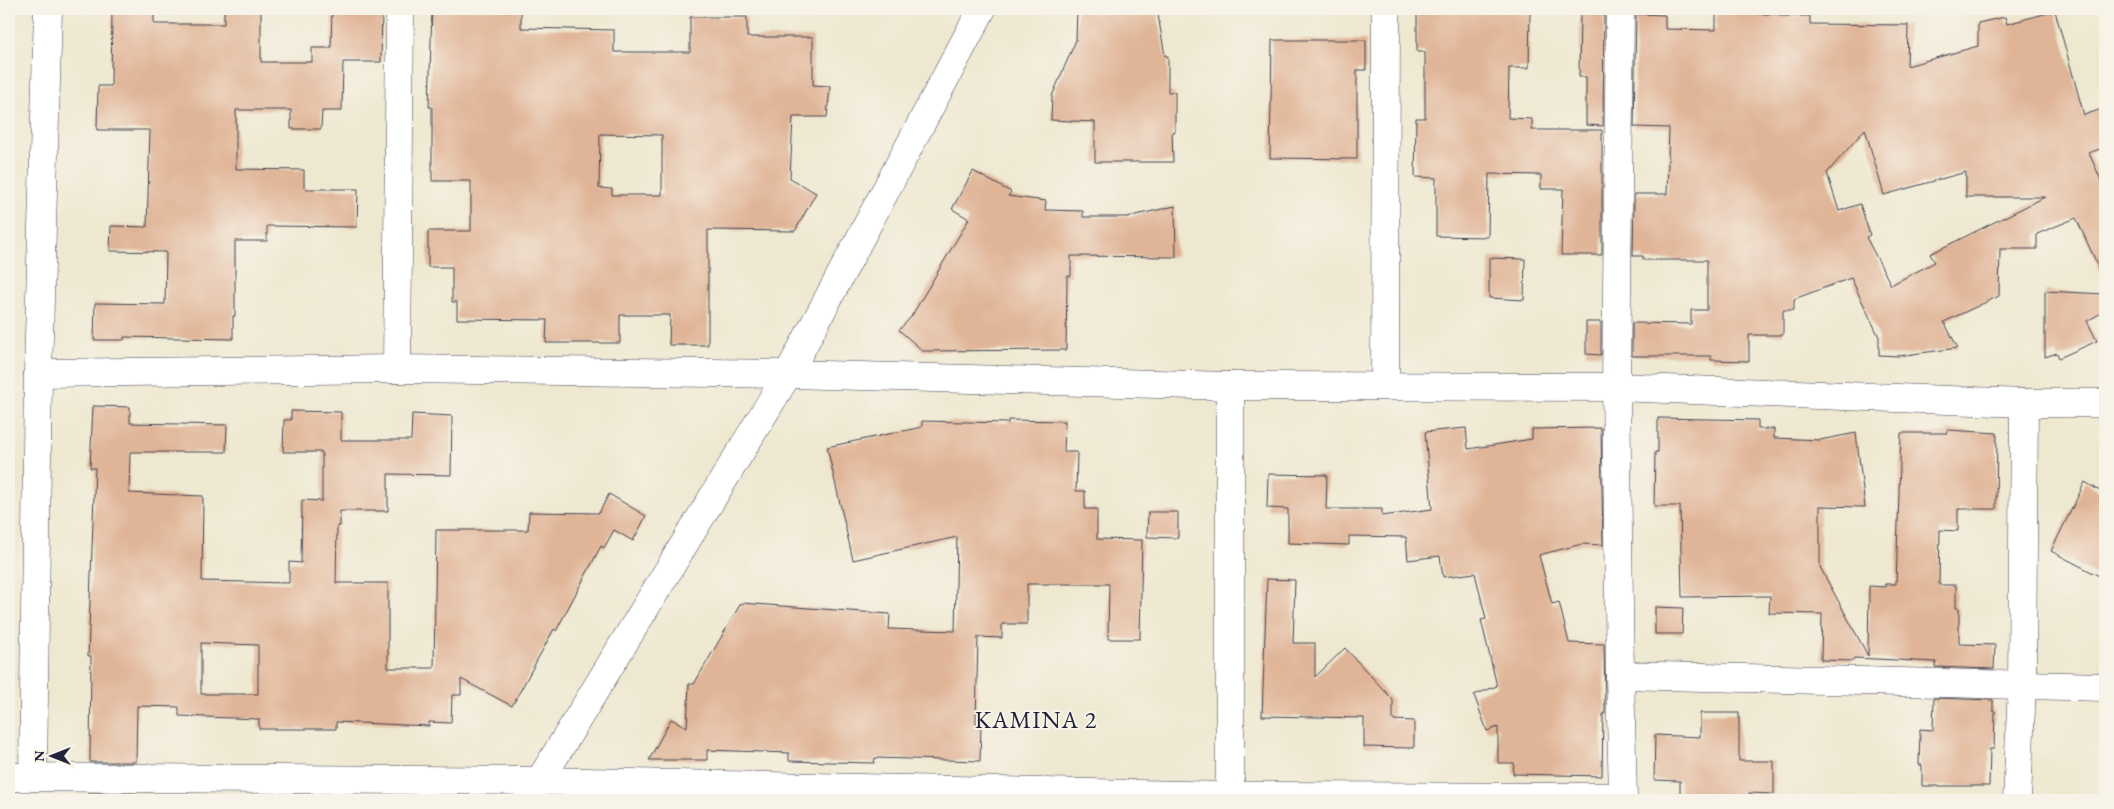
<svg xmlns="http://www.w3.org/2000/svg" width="2114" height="809" viewBox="0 0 2114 809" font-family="'EB Garamond',serif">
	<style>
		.building { fill: #e0b496; fill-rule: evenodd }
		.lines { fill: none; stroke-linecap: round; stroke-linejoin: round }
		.minor-casing { stroke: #414051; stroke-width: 29 }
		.tertiary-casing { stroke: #414051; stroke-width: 29 }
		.minor { stroke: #fff; stroke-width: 28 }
		.tertiary { stroke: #fff; stroke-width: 28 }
		.labels { text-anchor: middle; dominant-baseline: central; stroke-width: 4; stroke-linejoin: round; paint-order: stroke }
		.neighbourhood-label { font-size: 24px; letter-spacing: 1px; fill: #22223b; stroke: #f7f3e8 }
	</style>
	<rect width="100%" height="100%" fill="#f7f3e8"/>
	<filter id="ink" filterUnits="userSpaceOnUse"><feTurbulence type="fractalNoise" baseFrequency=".02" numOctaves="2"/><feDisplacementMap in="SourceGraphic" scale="10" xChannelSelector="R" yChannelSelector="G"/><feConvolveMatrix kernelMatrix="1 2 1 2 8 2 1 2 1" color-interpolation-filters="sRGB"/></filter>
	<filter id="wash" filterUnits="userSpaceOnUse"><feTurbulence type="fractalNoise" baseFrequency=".0096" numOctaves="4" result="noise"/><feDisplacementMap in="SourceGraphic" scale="20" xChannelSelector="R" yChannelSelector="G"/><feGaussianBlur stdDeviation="1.12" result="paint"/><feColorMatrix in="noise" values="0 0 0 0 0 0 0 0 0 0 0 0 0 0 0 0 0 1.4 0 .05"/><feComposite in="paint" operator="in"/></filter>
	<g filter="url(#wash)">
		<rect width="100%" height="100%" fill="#eee8d0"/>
		<g id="blocks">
			<g class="building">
				<path d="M 112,9 L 154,9 L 154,24 L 224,24 L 224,9 L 261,9 L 261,62 L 312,62 L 312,48 L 331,48 L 332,9 L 382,9 L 381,62 L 343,62 L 342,111 L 322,111 L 321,129 L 291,129 L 291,110 L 236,110 L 236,169 L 304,170 L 304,188 L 307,189 L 358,189 L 357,227 L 267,226 L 267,241 L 235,241 L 235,316 L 233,316 L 233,339 L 124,337 L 124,340 L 94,340 L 95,303 L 165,304 L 166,252 L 110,251 L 111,226 L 147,227 L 150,130 L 97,130 L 98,86 L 111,86 Z"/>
				<path d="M 432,9 L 521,9 L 521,28 L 614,30 L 614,52 L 690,52 L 690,17 L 747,17 L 747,37 L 813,37 L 813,85 L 830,86 L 827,117 L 793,117 L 790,178 L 816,193 L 795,231 L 708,230 L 708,345 L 669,345 L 670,315 L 620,315 L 620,343 L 546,343 L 547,320 L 457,319 L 457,302 L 452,302 L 452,267 L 428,267 L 428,231 L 471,231 L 471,181 L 432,181 L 432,107 L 429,107 ZM 600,134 L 662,135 L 662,195 L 612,195 L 612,189 L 599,188 Z"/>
				<path d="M 1077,9 L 1157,9 L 1165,56 L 1168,56 L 1168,92 L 1175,92 L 1175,132 L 1172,132 L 1173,162 L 1095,162 L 1095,122 L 1051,120 L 1052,96 L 1076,40 Z"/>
				<path d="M 1490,10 L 1530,10 L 1529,68 L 1509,68 L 1508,118 L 1532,119 L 1532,130 L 1602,130 L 1602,255 L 1561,255 L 1563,189 L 1541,189 L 1541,175 L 1489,174 L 1488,237 L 1436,236 L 1436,178 L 1415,177 L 1416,118 L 1425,118 L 1425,52 L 1417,52 L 1417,13 L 1428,13 L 1428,11 Z"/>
				<path d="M 2055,11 L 2084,115 L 2105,108 L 2105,147 L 2089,153 L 2105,189 L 2105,281 L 2076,218 L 2037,234 L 2037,249 L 2000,249 L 1999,296 L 1944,322 L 1958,348 L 1898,356 L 1879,355 L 1879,337 L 1851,278 L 1794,299 L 1794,310 L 1783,310 L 1783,335 L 1749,335 L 1749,361 L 1711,360 L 1711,356 L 1632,356 L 1632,323 L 1691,324 L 1691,310 L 1707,310 L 1707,260 L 1643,260 L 1643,256 L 1633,256 L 1634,194 L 1667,194 L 1669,128 L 1634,127 L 1636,14 L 1665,15 L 1665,29 L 1716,30 L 1716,12 L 1756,12 L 1756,14 L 1780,14 L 1780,16 L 1810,16 L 1810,24 L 1908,25 L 1907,66 L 1978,46 L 1978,23 L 2005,17 L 2007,24 ZM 1865,129 L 1884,195 L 1966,172 L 1966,197 L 2045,197 L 1930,254 L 1935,262 L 1891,285 L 1866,237 L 1870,235 L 1860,204 L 1839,211 L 1827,173 Z"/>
				<path d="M 1580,13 L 1604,14 L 1603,126 L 1586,125 L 1586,77 L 1579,77 Z"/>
				<path d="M 1272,40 L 1366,40 L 1366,70 L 1357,70 L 1357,159 L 1270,158 Z"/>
				<path d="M 973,171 L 1011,192 L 1008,196 L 1046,201 L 1045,210 L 1083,211 L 1083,217 L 1127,217 L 1175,206 L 1176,257 L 1071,256 L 1071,276 L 1067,276 L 1066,350 L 923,351 L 899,330 L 911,317 L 969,219 L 952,209 Z"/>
				<path d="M 1489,258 L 1525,259 L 1524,300 L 1489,298 Z"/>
				<path d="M 2045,291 L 2105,294 L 2105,311 L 2087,321 L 2097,341 L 2059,358 L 2057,353 L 2045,357 Z"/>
				<path d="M 1586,322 L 1601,322 L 1601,355 L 1586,354 Z"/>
				<path d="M 93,406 L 130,407 L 130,423 L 227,425 L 226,452 L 130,452 L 129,493 L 203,496 L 202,581 L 289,583 L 289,562 L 301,563 L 302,500 L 322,501 L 322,452 L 283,452 L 284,420 L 291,420 L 291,411 L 341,412 L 341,440 L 411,440 L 412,414 L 452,416 L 451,475 L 388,474 L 388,511 L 340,511 L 340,526 L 337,526 L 336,583 L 388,583 L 388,668 L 434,668 L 436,530 L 528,530 L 529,512 L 599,513 L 609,494 L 646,516 L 633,541 L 614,530 L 604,548 L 601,546 L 556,631 L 554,629 L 512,706 L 461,679 L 461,695 L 452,695 L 451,723 L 429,722 L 429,726 L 336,722 L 336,729 L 259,729 L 259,719 L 179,716 L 179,707 L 137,706 L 136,762 L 90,762 L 91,656 L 88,656 L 95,468 L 90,468 ZM 201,643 L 258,645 L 258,694 L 201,694 Z"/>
				<path d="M 1658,418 L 1758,420 L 1758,429 L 1774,429 L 1774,438 L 1820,440 L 1856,433 L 1865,507 L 1820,506 L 1820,567 L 1868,656 L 1869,586 L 1885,587 L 1885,584 L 1896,584 L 1901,433 L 1947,433 L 1947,430 L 1997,433 L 1996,509 L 1958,509 L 1958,531 L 1940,530 L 1939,585 L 1956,585 L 1956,608 L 1959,608 L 1959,644 L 1995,645 L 1994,669 L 1935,667 L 1936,662 L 1896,660 L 1854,658 L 1853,661 L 1821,660 L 1822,614 L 1769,613 L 1770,596 L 1682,597 L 1680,506 L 1654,506 L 1655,452 L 1658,452 Z"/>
				<path d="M 1008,420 L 1065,421 L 1064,452 L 1077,452 L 1076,491 L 1085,491 L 1085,509 L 1097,509 L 1097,539 L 1142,540 L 1140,639 L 1108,639 L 1109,584 L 1027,584 L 1027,624 L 1002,624 L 1002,638 L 978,637 L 976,723 L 981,724 L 980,761 L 875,758 L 874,763 L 789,761 L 789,753 L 707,750 L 707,760 L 649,760 L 671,719 L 687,727 L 689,684 L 694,684 L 741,603 L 890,614 L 889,629 L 955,631 L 957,537 L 853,560 L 827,447 L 922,427 L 922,421 L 1008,423 Z"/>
				<path d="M 1466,428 L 1468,449 L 1532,439 L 1532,429 L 1601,428 L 1603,545 L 1582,544 L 1539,555 L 1552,604 L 1559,602 L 1569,643 L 1604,644 L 1605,714 L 1603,714 L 1602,776 L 1513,774 L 1514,763 L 1498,763 L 1498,727 L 1487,731 L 1474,695 L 1497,686 L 1481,620 L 1486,619 L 1475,573 L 1443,577 L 1440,556 L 1408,560 L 1406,537 L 1349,536 L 1349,545 L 1288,543 L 1288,509 L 1267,508 L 1268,474 L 1327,475 L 1326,509 L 1382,509 L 1382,516 L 1432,509 L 1425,432 Z"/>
				<path d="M 2085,482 L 2105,494 L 2105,579 L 2051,551 Z"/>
				<path d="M 1148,512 L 1178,512 L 1178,538 L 1147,537 Z"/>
				<path d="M 1267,579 L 1295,580 L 1293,643 L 1315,643 L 1315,677 L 1345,648 L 1393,700 L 1393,720 L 1414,721 L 1414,748 L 1364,747 L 1364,718 L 1262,716 Z"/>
				<path d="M 1655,607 L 1683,608 L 1682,634 L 1655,634 Z"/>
				<path d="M 1934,698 L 1993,700 L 1993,711 L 1995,711 L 1994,749 L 1990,749 L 1989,786 L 1922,786 L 1922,765 L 1919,765 L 1920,729 L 1933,730 Z"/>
				<path d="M 1700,713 L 1739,713 L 1739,761 L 1774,761 L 1774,794 L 1749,793 L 1749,800 L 1680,800 L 1680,781 L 1654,780 L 1655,735 L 1700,737 Z"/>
				<path d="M 89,793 L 135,794 L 135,800 L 89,800 Z"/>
			</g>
		</g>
	</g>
	<g filter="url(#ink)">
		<use href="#blocks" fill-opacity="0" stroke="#414051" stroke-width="1"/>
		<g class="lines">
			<defs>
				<g id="minor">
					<path d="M 400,9 L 397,369 L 788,374 L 1230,386 L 1616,387 L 2024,403 L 2105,403"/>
					<path d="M 1620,9 L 1616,387 L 1620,675 L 2105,687"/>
					<path d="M 38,373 L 397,369"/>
					<path d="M 1385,385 L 1386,9"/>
					<path d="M 33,776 L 38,373 L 48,9"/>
					<path d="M 9,777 L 540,781 L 1230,796 L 1623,797 L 1620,675"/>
					<path d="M 1230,800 L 1230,386"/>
					<path d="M 2017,800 L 2022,685 L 2024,403"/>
				</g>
				<path id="tertiary" d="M 528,800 L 788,374 L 982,9"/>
			</defs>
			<use href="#minor" class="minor-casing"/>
			<use href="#tertiary" class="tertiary-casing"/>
			<use href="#minor" class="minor"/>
			<use href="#tertiary" class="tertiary"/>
		</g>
	</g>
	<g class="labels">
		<g class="neighbourhood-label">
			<text x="1036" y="719">KAMINA 2</text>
		</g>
	</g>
	<rect width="2114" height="809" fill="none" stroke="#f7f3e8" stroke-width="30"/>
	<g transform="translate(52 756) rotate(270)" stroke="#f7f3e8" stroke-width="4" paint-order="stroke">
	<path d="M0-4L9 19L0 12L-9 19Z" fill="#22223b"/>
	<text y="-8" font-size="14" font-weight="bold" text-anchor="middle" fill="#22223b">N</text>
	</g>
</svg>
